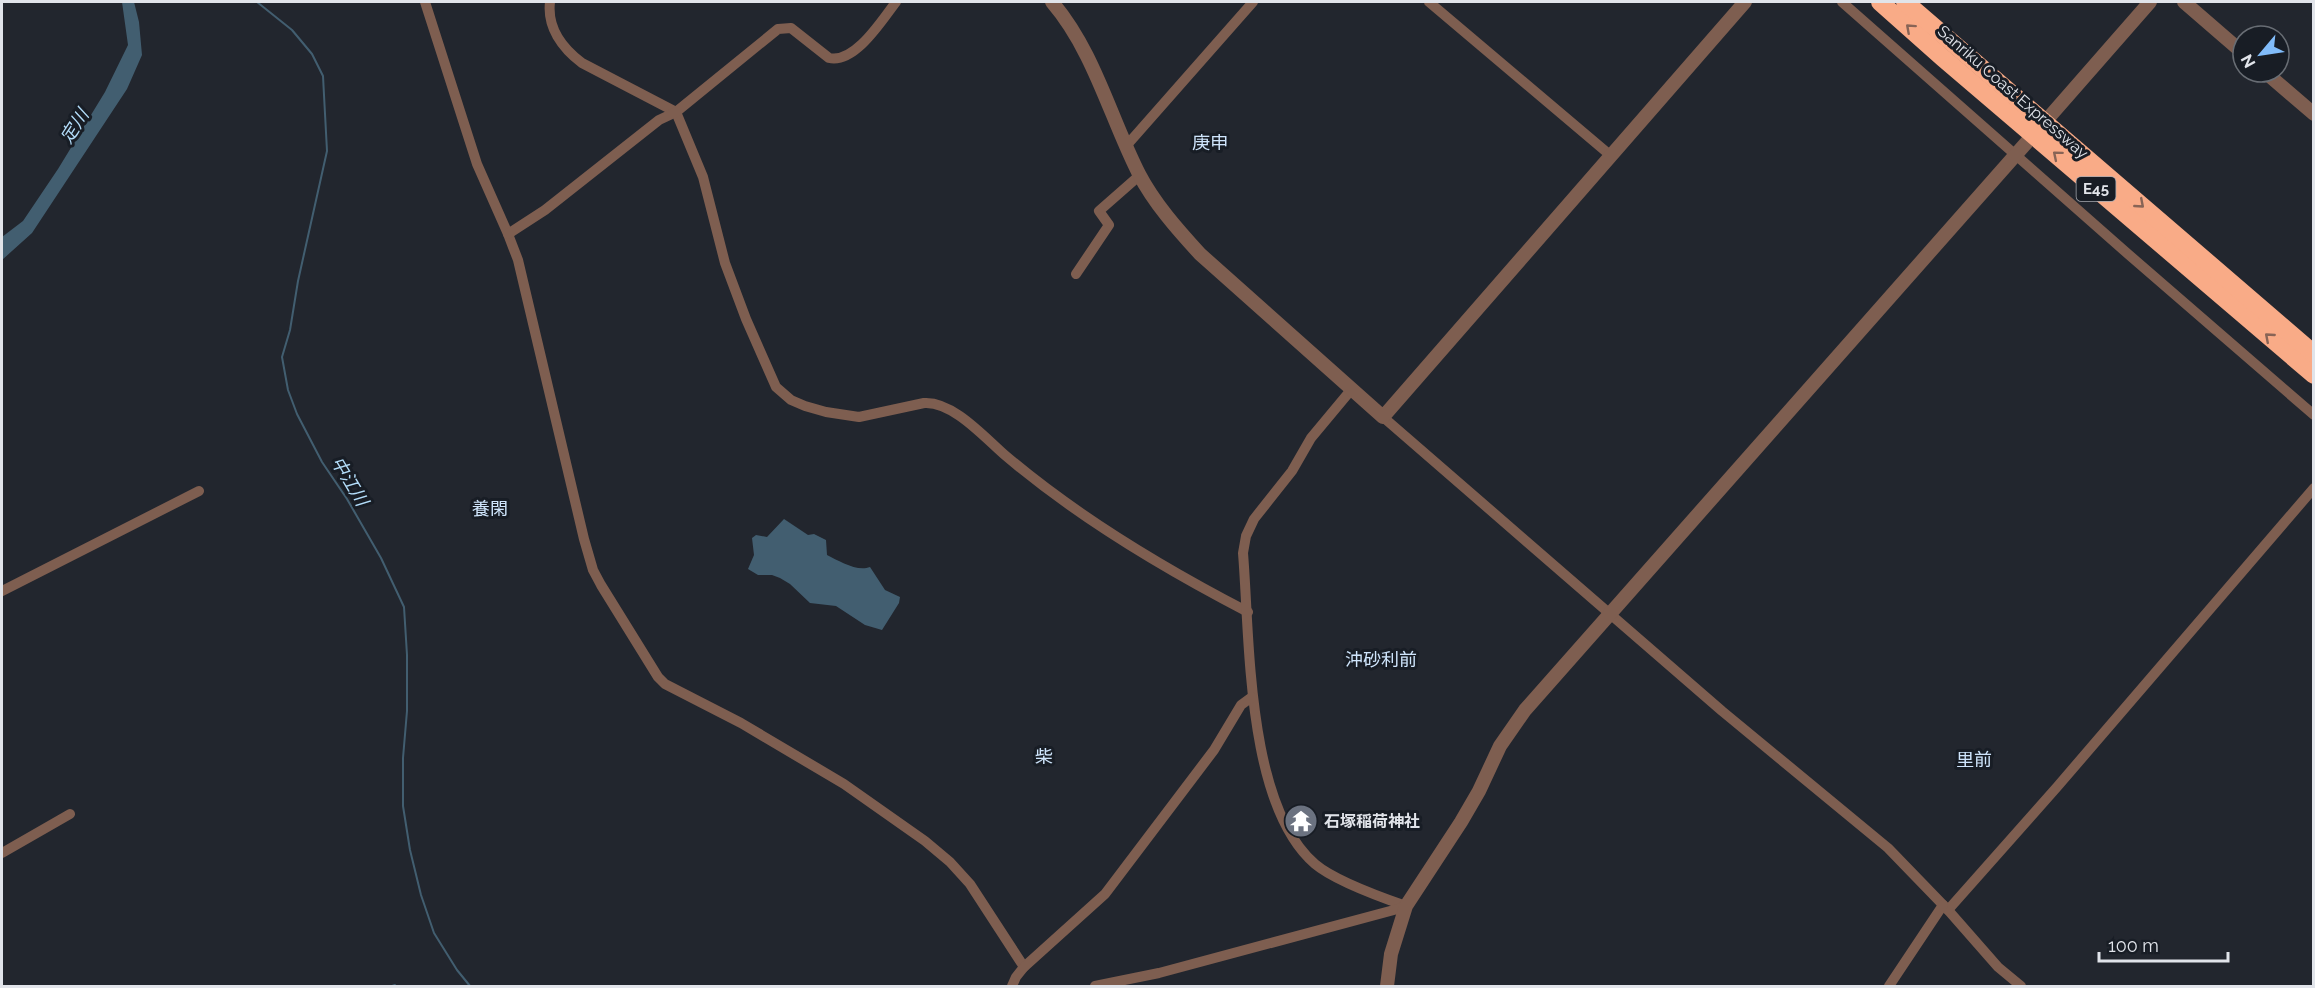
<svg xmlns="http://www.w3.org/2000/svg" width="2315" height="988" viewBox="0 0 2315 988" font-family="Raleway,'Noto Sans JP',sans-serif">
	<style>
		.water { fill: #425e70 }
		.lines { fill: none; stroke-linecap: round; stroke-linejoin: round }
		.stream { stroke: #425e70; stroke-width: 2 }
		.minor { stroke: #7e5e50; stroke-width: 10 }
		.tertiary { stroke: #7e5e50; stroke-width: 14 }
		.motorway { stroke: #f9ab87; stroke-width: 18 }
		.oneway { stroke: #886456 }
		.labels { text-anchor: middle; dominant-baseline: central; stroke-width: 6; stroke-linejoin: round; paint-order: stroke }
		.shield { fill: #181d25; stroke: #a5a8af; stroke-width: 1.5 }
		.shield-label { font-size: 15px; font-weight: bold; fill: #e1e4ea }
		.street-label { font-size: 16px; fill: #e1e4ea; stroke: #181d25 }
		.poi-label { font-size: 16px; font-weight: bold; fill: #e1e4ea; stroke: #181d25; text-anchor: start }
		.water-label { font-size: 18px; font-style: italic; fill: #b3ddfa; stroke: #181d25 }
		.neighbourhood-label { font-size: 18px; fill: #cfe5fc; stroke: #181d25 }
	</style>
	<rect width="100%" height="100%" fill="#22262e"/>
	<g class="water">
		<path d="M 122,2 L 134,2 L 139,22 L 142,55 L 127,89 L 32,233 L 2,260 L 2,237 L 23,221 L 58,169 L 105,92 L 128,45 Z"/>
		<path d="M 784,519 L 808,535 L 814,534 L 826,540 L 827,555 C 839,561 857,572 870,567 L 885,590 L 900,597 L 899,603 L 882,630 L 865,625 L 836,606 L 810,603 L 790,584 L 780,578 L 772,575 L 758,575 L 748,569 L 754,555 L 752,538 L 756,535 L 767,537 Z"/>
	</g>
	<g class="lines">
		<g class="stream">
			<path d="M 257,2 L 292,30 L 312,54 L 323,76 L 324,95 L 327,151 L 298,281 L 290,330 L 282,357 L 288,390 L 297,414 L 322,462 L 347,499 L 381,558 L 404,607 L 407,655 L 407,711 L 403,758 L 403,806 L 410,850 L 421,895 L 434,933 L 457,970 L 470,986"/>
			<path d="M 392,986 L 395,985"/>
		</g>
		<g class="minor">
			<path d="M 425,2 L 477,164 L 508,234 L 518,260 L 584,539 L 593,570 L 601,585 L 658,677 L 665,684 L 741,723 L 844,784 L 925,841 L 950,862 L 970,884 L 1024,967"/>
			<path d="M 550,2 C 547,27 562,48 582,63 L 676,112 L 703,177 L 725,263 L 746,319 L 776,387 L 791,400 L 805,406 L 826,412 L 859,417 L 924,403 C 953,401 985,438 1006,456 C 1079,518 1163,568 1248,612"/>
			<path d="M 1429,2 L 1610,155"/>
			<path d="M 1842,2 L 2128,254 L 2314,415"/>
			<path d="M 1127,145 L 1253,2"/>
			<path d="M 508,234 L 545,210 L 659,120 L 676,112 L 778,29 L 791,28 L 829,58 C 855,64 882,20 896,2"/>
			<path d="M 1076,274 L 1109,225 L 1099,211 L 1140,175"/>
			<path d="M 1351,390 L 1311,438 L 1292,471 L 1254,519 L 1246,536 L 1243,553 C 1250,637 1246,805 1315,864 C 1335,881 1380,897 1406,906"/>
			<path d="M 1383,417 L 1722,711 L 1888,848 L 1948,910 L 1998,967 L 2021,986"/>
			<path d="M 2,591 L 199,491"/>
			<path d="M 2,853 L 70,814"/>
			<path d="M 1948,910 L 2057,787 L 2314,488"/>
			<path d="M 1012,986 L 1016,977 L 1024,967 L 1105,894 L 1214,750 L 1241,705 L 1252,697"/>
			<path d="M 1095,986 L 1159,973 L 1405,907"/>
			<path d="M 1889,986 L 1943,905"/>
		</g>
		<g class="tertiary">
			<path d="M 1052,2 C 1094,51 1110,117 1139,174 C 1154,203 1178,230 1200,254 L 1383,417 L 1745,2"/>
			<path d="M 2184,2 L 2243,53"/>
			<path d="M 2265,72 L 2314,114"/>
			<path d="M 2051,115 L 2150,2"/>
			<path d="M 1387,986 L 1391,954 L 1406,906 L 1461,822 L 1479,791 L 1500,746 L 1525,710 L 2027,142"/>
		</g>
		<g class="motorway">
			<path d="M 1880,2 L 1943,58 L 2314,375"/>
			<path d="M 1905,2 L 2314,354"/>
		</g>
	</g>
	<defs><path id="oneway-chevron" d="M-2-3.5L2.5 0L-2 3.5" fill="none" stroke-width="1.6" stroke-linecap="round" stroke-linejoin="round" transform="scale(1.5)"/></defs>
	<g class="oneway">
		<use href="#oneway-chevron" transform="translate(1910 28) rotate(-138)"/>
		<use href="#oneway-chevron" transform="translate(2057 155) rotate(-140)"/>
		<use href="#oneway-chevron" transform="translate(2140 204) rotate(41)"/>
		<use href="#oneway-chevron" transform="translate(2269 337) rotate(-139)"/>
	</g>
	<defs>
		<symbol id="temple-disc" viewBox="-11 -11 22 22"><circle r="9.5" fill="#6b7280" stroke="#181d25"/><path d="M0-6L5-2H3V0L6.5 2.5H4V6H1.5V3h-3V6H-4V2.5H-6.5L-3 0V-2H-5Z" fill="#fff"/></symbol>
	</defs>
	<g fill-rule="evenodd">
		<use href="#temple-disc" x="1282" y="802" width="38" height="38"/>
	</g>
	<g class="labels">
		<rect class="shield" x="2076.5" y="177" width="39" height="24" rx="4.5"/>
		<g class="shield-label">
			<text x="2096" y="189">E45</text>
		</g>
		<g class="street-label">
			<text transform="translate(2013 92) rotate(41)">Sanriku Coast Expressway</text>
		</g>
		<g class="poi-label">
			<text x="1324" y="821">石塚稲荷神社</text>
		</g>
		<g class="water-label">
			<text transform="translate(74 126) rotate(-57)">定川</text>
			<text transform="translate(350 481) rotate(59)">中江川</text>
		</g>
		<g class="neighbourhood-label">
			<text x="1210" y="142">庚申</text>
			<text x="490" y="508">養閑</text>
			<text x="1381" y="659">沖砂利前</text>
			<text x="1044" y="756">柴</text>
			<text x="1974" y="759">里前</text>
		</g>
	</g>
	<rect width="2315" height="988" fill="none" stroke="#e1e4ea" stroke-width="6"/>
	<g transform="translate(2261 54) rotate(241)"><circle r="28" fill="#181d25" stroke="#686d74" stroke-width="1.5"/>
	<path d="M0-4.5L10 22L0 15L-10 22Z" fill="#81bcfa"/>
	<text y="-9" font-size="16" font-weight="bold" text-anchor="middle" fill="#e1e4ea">N</text>
	</g>
	<path d="M2099 952v9h129v-9" fill="none" stroke="#e1e4ea" stroke-width="3"/>
	<text x="2108" y="952" font-size="18" fill="#e1e4ea" stroke="#181d25" stroke-width="4.5" paint-order="stroke">100 m</text>
</svg>
